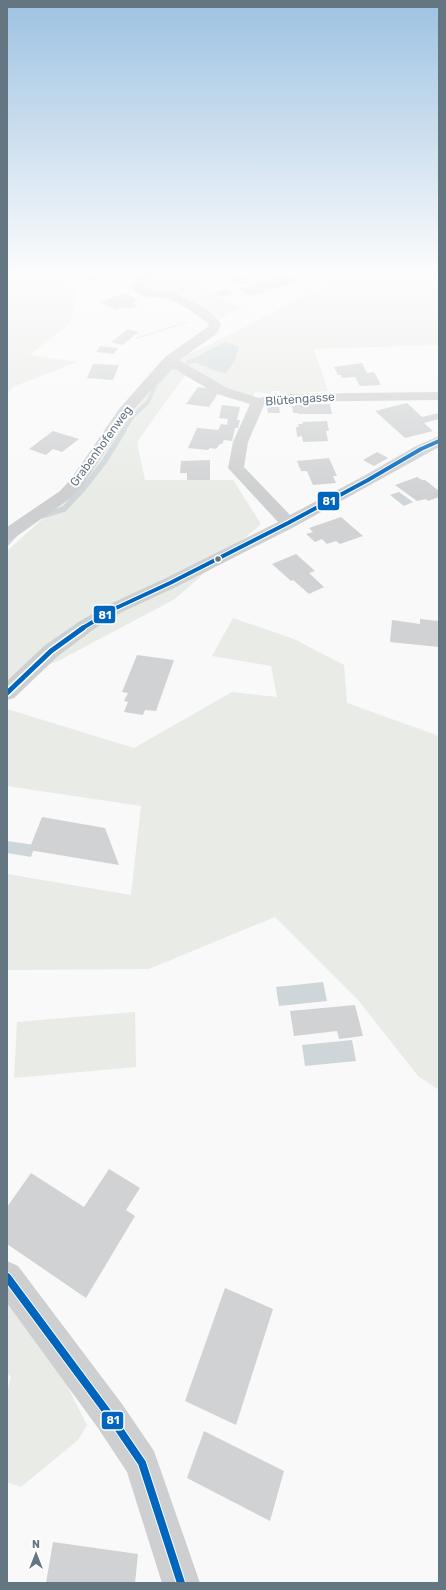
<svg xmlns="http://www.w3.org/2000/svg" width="446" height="1590" viewBox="0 0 446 1590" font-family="Rubik,sans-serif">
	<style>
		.green { fill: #e8ebe6 }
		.water { fill: #ced6d9 }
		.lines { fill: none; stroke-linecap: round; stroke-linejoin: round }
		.stream-far1 { stroke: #ced6d9; stroke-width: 4 }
		.stream { stroke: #ced6d9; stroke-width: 5.5 }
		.building { fill: #d0d2d3 }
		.path { stroke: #cbcccd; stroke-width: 1.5; stroke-dasharray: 1 1; stroke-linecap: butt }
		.street { fill: #cecfd0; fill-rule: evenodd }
		.bus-1-far2-casing { stroke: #fff; stroke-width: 6 }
		.bus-1-far1-casing { stroke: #fff; stroke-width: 8 }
		.bus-1-casing { stroke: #fff; stroke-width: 10 }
		.bus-1-far2 { stroke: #0065bd; stroke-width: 4 }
		.bus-1-far1 { stroke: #0065bd; stroke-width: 5 }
		.bus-1 { stroke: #0065bd; stroke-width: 8 }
		.bus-dot { fill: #657683; stroke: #fff; stroke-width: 1.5 }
		.labels { text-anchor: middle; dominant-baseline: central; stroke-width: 4; stroke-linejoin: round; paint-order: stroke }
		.far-street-label { font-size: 12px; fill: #657683; stroke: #fff }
		.line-badge { stroke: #fff; stroke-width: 1.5 }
		.badge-label { font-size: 11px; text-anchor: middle; font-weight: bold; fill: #fff }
	</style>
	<rect width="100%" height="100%" fill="#f9f9f9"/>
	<g class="green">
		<path d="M 7,273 L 42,273 L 77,289 L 70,323 L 30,355 L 77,362 L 13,387 L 7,393 Z"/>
		<path d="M 149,273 L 205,273 L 195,279 L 218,297 L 242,307 L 221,318 L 208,313 L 182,294 L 142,287 Z"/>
		<path d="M 317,273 L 439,273 L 439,345 L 314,349 L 328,391 L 281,394 L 280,391 L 271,391 L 271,394 L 255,392 L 253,396 L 235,392 L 208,378 L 186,374 L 137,442 L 145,480 L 233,480 L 261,524 L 175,599 L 60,660 L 7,682 L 7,551 L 75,490 L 109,433 L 170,360 L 203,348 L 337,280 Z"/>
		<path d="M 233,618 L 294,639 L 344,665 L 347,703 L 439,736 L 439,1090 L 418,1076 L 359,1001 L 275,917 L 149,969 L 7,970 L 7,874 L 131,895 L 141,806 L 7,786 L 7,709 L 134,748 L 232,692 L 277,697 L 271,666 L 212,656 Z"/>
		<path d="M 135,1012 L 136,1067 L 14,1078 L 17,1022 Z"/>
		<path d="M 7,1293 L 54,1359 L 87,1425 L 78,1440 L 21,1487 L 7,1482 L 7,1392 L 11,1377 L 7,1373 Z"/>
	</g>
	<g class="water">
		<path d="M 225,342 L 239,347 L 235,360 L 226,373 L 215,371 L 190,360 Z"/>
		<path d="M 399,492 L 413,502 L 404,506 L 390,495 Z"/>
		<path d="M 7,841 L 35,845 L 31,857 L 7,853 Z"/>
		<path d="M 323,982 L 327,1001 L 279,1006 L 276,987 Z"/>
		<path d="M 352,1040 L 356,1061 L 305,1066 L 302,1045 Z"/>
	</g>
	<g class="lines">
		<g class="stream-far1">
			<path d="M 188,362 L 202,359"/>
			<path d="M 123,431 L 133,416 L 148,402 L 156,384 L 172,367"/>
		</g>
		<g class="stream">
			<path d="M 41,516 L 64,509 L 82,490 L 104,462 L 124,430"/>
			<path d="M 7,543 L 16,533"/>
		</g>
	</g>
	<g class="building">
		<path d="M 264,273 L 285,273 L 301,281 L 251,296 L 238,289 L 260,282 L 264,284 L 273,281 L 264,276 L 267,275 Z"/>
		<path d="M 92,274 L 101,275 L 94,281 L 84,279 Z"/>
		<path d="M 237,275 L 242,275 L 251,278 L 248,280 L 251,281 L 241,285 L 227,279 Z"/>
		<path d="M 225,289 L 232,293 L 222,297 L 215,293 Z"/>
		<path d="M 125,293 L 139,301 L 132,303 L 137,306 L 128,309 L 123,307 L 115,310 L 100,302 Z"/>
		<path d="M 128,329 L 139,332 L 122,345 L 111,342 Z"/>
		<path d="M 100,346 L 118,348 L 114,354 L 96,352 Z"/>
		<path d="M 362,363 L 367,373 L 374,372 L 381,385 L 360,386 L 355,377 L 342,378 L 341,375 L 338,375 L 334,367 Z"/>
		<path d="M 93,364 L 119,365 L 113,380 L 87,378 Z"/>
		<path d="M 198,387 L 214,389 L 217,395 L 209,407 L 186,404 Z"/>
		<path d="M 407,403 L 422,417 L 439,413 L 439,419 L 424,423 L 433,431 L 405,438 L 375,411 Z"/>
		<path d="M 295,404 L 330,404 L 332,414 L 298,414 L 298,413 L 293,413 L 292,406 L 295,406 Z"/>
		<path d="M 222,405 L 240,407 L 237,420 L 240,420 L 238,428 L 235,428 L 232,441 L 224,440 L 222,444 L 220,444 L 216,449 L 210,448 L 208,450 L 188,448 L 197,428 L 218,430 L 221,424 L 227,425 L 228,419 L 219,418 Z"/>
		<path d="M 267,407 L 279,407 L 280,413 L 268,413 Z"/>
		<path d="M 327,421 L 329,431 L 326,431 L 328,441 L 303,442 L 302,436 L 297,437 L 296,427 L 299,427 L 298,424 L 303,424 L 302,422 Z"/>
		<path d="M 53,431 L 79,439 L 62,452 L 53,449 L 46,455 L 29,449 Z"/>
		<path d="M 377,452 L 388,458 L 374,466 L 363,460 Z"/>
		<path d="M 329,458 L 337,476 L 333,476 L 336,483 L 313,485 L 307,471 L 301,471 L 297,461 Z"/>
		<path d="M 210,460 L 210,480 L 187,480 L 187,473 L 180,473 L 181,461 Z"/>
		<path d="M 417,477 L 422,480 L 425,480 L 439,491 L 439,497 L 428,501 L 426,499 L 417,501 L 395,485 Z"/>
		<path d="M 341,517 L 363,536 L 340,544 L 336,541 L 327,544 L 322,539 L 315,542 L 306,534 L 313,532 L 309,528 Z"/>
		<path d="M 296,554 L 315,571 L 309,573 L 324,587 L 309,594 L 293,580 L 291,581 L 272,564 Z"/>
		<path d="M 420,619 L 439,621 L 439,647 L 390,642 L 392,620 L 420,624 Z"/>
		<path d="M 137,655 L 174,660 L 156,711 L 145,710 L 143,715 L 124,712 L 128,702 L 124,701 L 128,693 L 122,692 Z"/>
		<path d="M 42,817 L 105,828 L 119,865 L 29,850 Z"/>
		<path d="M 355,1005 L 363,1036 L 339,1039 L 337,1031 L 294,1036 L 290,1011 Z"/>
		<path d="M 109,1169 L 140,1188 L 126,1210 L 135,1216 L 86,1298 L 7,1244 L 7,1207 L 31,1173 L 84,1207 Z"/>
		<path d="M 225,1288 L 273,1309 L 236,1425 L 185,1401 Z"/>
		<path d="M 204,1431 L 284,1471 L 270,1521 L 187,1478 Z"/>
		<path d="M 53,1542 L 138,1554 L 135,1583 L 46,1583 Z"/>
	</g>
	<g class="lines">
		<g class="path">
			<path d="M 7,284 L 10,287"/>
			<path d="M 137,338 L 188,322"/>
		</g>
		<g class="street">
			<path d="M 140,273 L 152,273 L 143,287 C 151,292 161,290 171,292 C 184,296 219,313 221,326 L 215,335 L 179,360 L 227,388 L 259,398 L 276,394 L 439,392 L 439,400 L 276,402 L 264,405 L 248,442 L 244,467 L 290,515 L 362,477 L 416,446 L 439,436 L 439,447 L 294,527 L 176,587 L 122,612 L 94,629 L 58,656 L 14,698 L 7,700 L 7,681 L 44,646 L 80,621 L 110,604 L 164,579 L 278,522 L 228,468 L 233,442 L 250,404 L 217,394 L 171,367 L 129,415 L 83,485 L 72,497 L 13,539 L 7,540 L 7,527 L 60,491 L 71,479 L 119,409 L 165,357 L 209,326 L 208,323 C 196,315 185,305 171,300 C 157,295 141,301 131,287 Z"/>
			<path d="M 7,1261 L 18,1266 L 122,1404 L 154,1451 L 200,1583 L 162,1583 L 127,1472 L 98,1428 L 7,1303 Z"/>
		</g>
		<defs>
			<path id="bus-1-far2" d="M 81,629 L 116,608 L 170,583 L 288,523 L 368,480 L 421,449 L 439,441"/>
			<path id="bus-1-far1" d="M 7,693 L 51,651 L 83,628"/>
			<path id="bus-1" d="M 7,1277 L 110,1416 L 142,1463 L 181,1583"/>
		</defs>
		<use href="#bus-1-far2" class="bus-1-far2-casing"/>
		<use href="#bus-1-far1" class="bus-1-far1-casing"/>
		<use href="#bus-1" class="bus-1-casing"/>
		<use href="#bus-1-far2" class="bus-1-far2"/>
		<use href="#bus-1-far1" class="bus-1-far1"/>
		<use href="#bus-1" class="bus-1"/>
	</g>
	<linearGradient id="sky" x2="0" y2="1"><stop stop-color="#9dc2e2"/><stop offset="0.55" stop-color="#fcfcfc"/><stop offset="1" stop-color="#fcfcfc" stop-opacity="0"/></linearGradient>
	<rect width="446" height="496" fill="url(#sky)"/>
	<circle class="bus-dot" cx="218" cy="559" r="3.5"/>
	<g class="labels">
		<g class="far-street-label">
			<text transform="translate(300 399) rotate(-4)">Blütengasse</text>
			<text transform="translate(101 446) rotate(-54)">Grabenhofenweg</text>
		</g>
	</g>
	<g class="line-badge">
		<rect x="317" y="491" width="23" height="20" rx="4" fill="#0065bd"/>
		<rect x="93" y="605" width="23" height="19" rx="4" fill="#0065bd"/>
		<rect x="101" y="1411" width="23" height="19" rx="4" fill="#0065bd"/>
	</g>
	<g class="badge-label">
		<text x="329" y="505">81</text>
		<text x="105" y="619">81</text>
		<text x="113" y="1424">81</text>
	</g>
	<rect width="446" height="1590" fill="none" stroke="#657683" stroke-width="16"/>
	<g transform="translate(36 1554)" stroke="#ffffff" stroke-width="3" paint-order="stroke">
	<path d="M0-3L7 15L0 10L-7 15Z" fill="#657683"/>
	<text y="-6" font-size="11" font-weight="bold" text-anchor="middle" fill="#657683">N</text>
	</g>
</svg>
